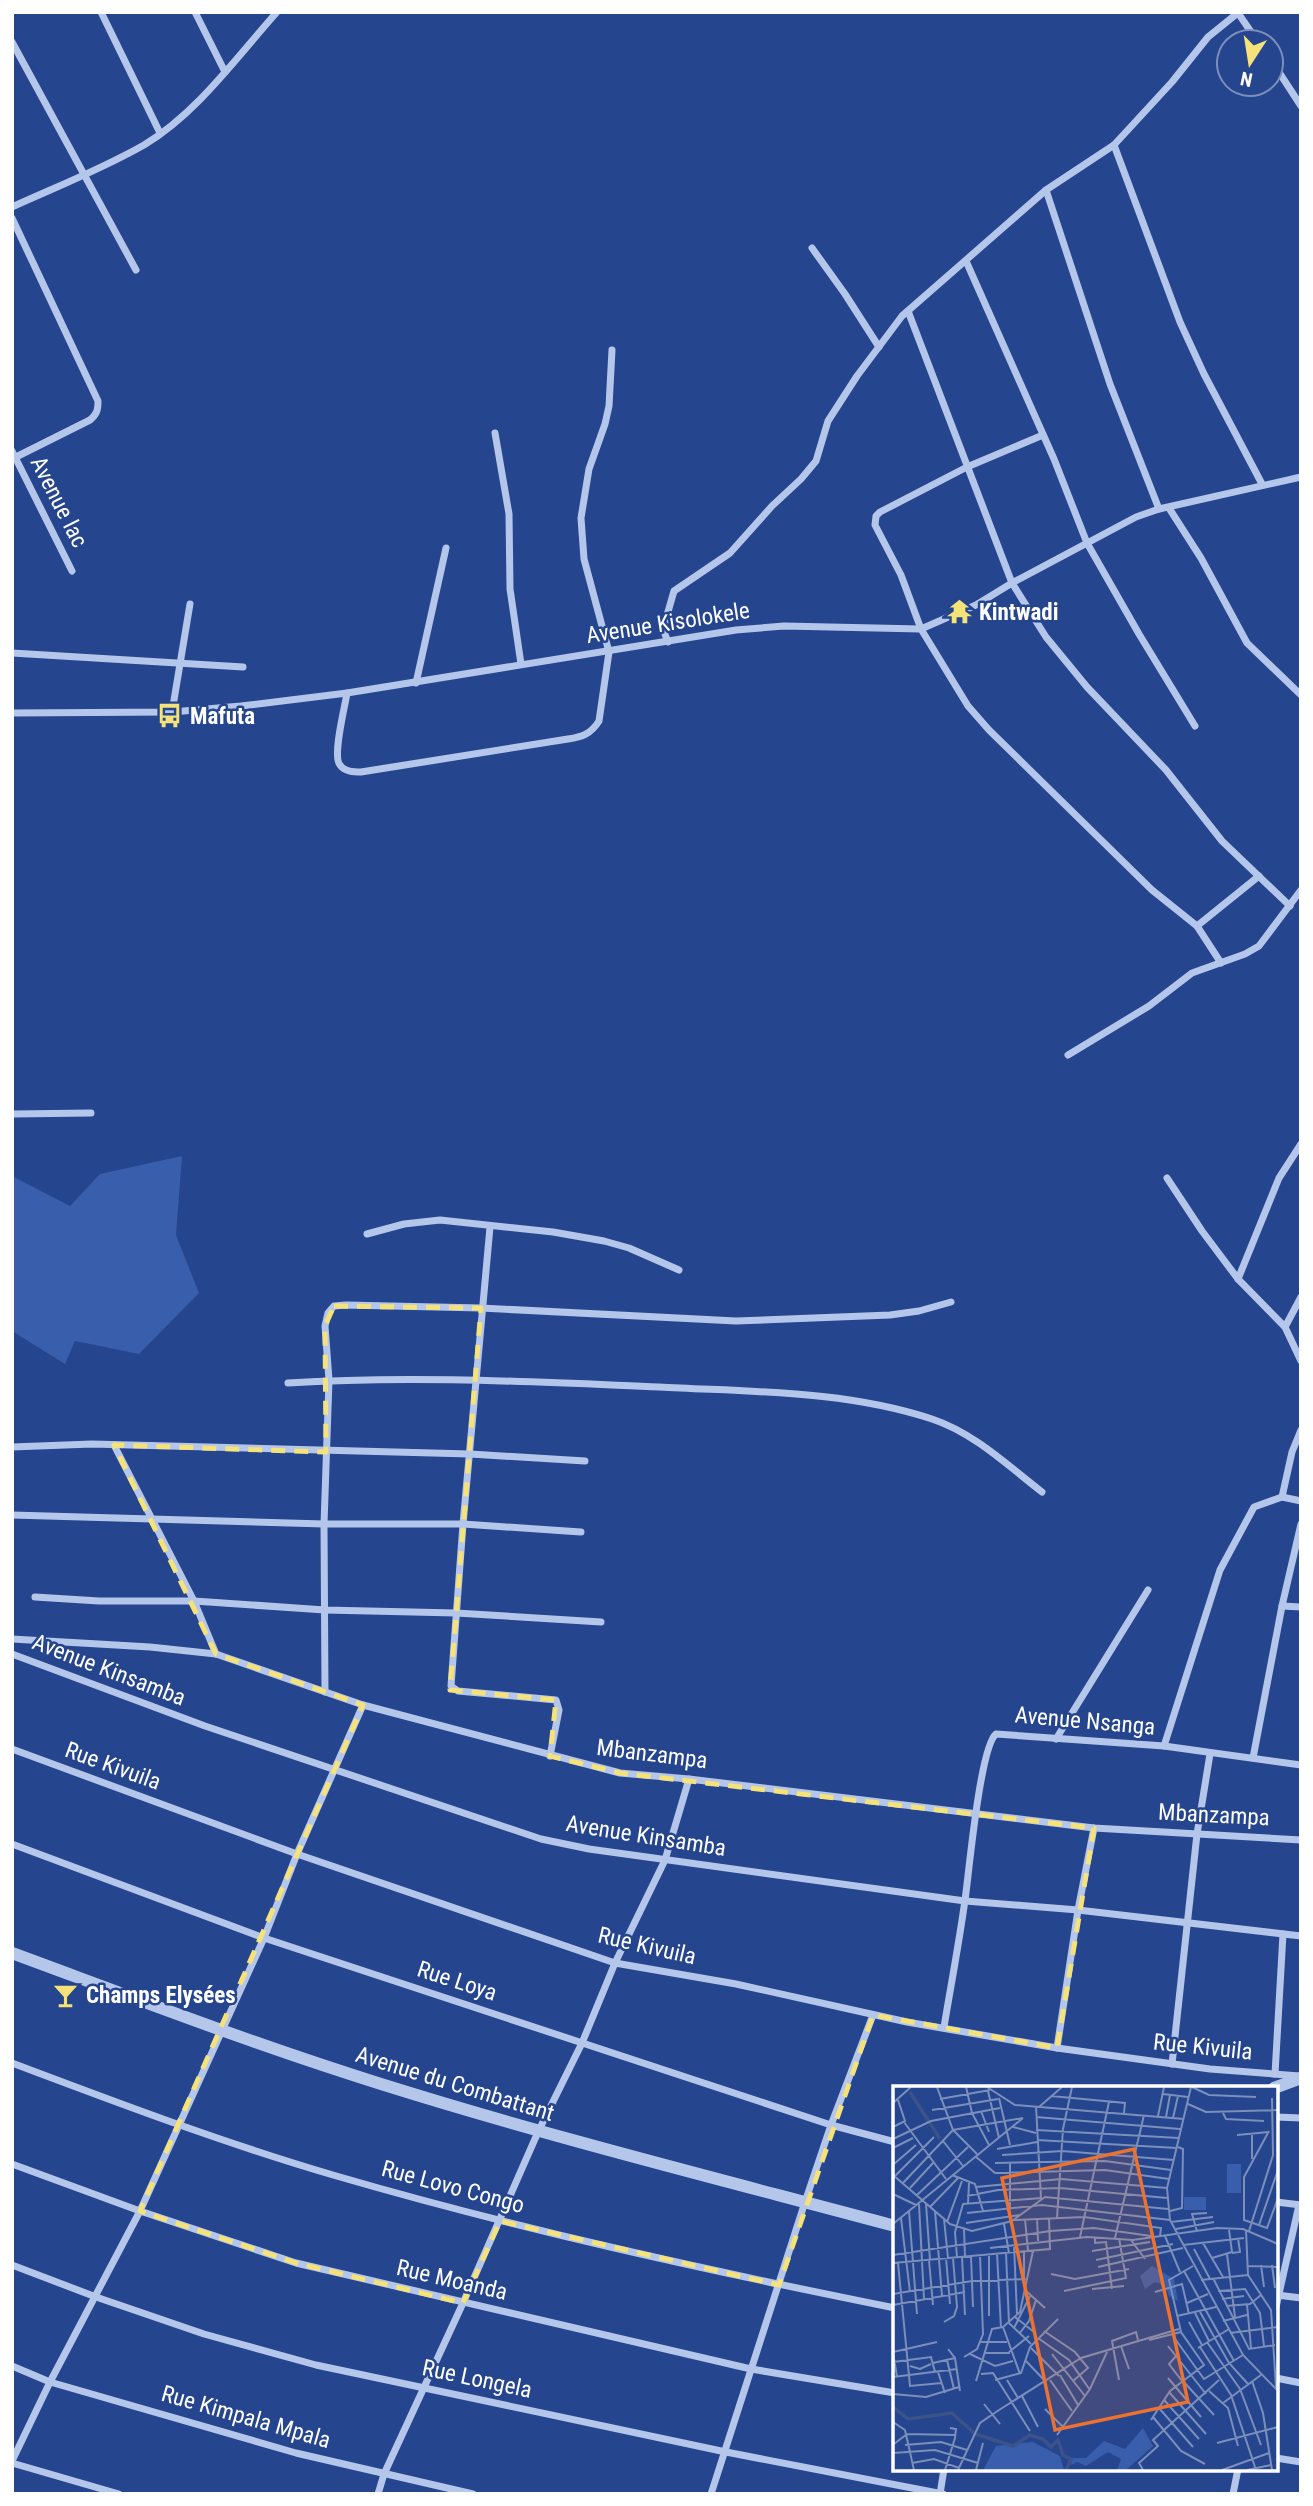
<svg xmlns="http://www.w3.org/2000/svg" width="1313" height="2506" viewBox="0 0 1313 2506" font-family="'Roboto Condensed',sans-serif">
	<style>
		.green { fill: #395eab }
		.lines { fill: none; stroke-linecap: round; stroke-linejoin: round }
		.minor { stroke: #b5c6eb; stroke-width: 7 }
		.tertiary { stroke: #b5c6eb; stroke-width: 12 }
		.marked { fill: none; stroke: #f5e279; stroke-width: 5; stroke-dasharray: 14 9; stroke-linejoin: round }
		.labels { text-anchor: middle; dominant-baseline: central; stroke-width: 5; stroke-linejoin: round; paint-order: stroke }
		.street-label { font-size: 23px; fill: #fff; stroke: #25458e }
		.poi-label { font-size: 23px; font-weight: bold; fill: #fff; stroke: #25458e; text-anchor: start }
		.inset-river { fill: none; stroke: #3b5388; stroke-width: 3.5 }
		.inset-road { fill: none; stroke: #7c8fbb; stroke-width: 2 }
		.view { fill: #eb7230; fill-opacity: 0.15; stroke: #eb7230; stroke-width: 3.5 }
		.inset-edge { fill: none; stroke: #fff; stroke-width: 3.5 }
	</style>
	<rect width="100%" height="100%" fill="#25458e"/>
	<path class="green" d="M 182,1156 L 176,1235 L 199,1293 L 139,1354 L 75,1341 L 65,1364 L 12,1331 L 12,1176 L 70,1206 L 100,1174 Z"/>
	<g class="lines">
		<g class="minor">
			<path d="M 101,12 L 160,133"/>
			<path d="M 195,12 L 225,72"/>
			<path d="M 1238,13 L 1258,42"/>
			<path d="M 12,42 L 136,270"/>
			<path d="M 1271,60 L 1301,106"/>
			<path d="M 1114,145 L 1180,322 L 1204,374 L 1262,484"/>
			<path d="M 1046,190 L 1110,384 L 1159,509"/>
			<path d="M 12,207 C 56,187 102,169 144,145 C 197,113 236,58 277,12"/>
			<path d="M 12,218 L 98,401 C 98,410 97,414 90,420 L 16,457"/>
			<path d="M 812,248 L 845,294 L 879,347"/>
			<path d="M 966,261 L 1054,459 L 1087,543 L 1139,634 L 1195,726"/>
			<path d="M 908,311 L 1012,583 L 1046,637 L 1087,687 L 1166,770 L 1222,841 L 1290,906"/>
			<path d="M 495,433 L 509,514 L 510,589 L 521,664"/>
			<path d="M 1043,435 L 967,467 L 880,512 L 876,516 L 875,525 L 901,575 L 921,629 L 968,706 L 989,730 L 1152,890 L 1197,926 L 1221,963"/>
			<path d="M 12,451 L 72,571"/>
			<path d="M 1169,508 L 1201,558 L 1247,643 L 1301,695"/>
			<path d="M 668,642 L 663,629 L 674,591 L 730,553 L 772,506 L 801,479 L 816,461 L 828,421 L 857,376 L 902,316 L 1046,190 L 1114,145 L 1172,82 L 1208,37 L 1239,12"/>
			<path d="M 12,653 L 243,667"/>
			<path d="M 416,683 L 446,548"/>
			<path d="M 347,693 C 345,707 332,756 340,765 C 345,772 354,772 361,772 L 568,739 C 582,737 591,734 599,721 L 609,652 L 584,559 L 581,518 L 589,469 L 605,424 L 609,406 L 612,350"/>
			<path d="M 172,712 L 190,604"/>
			<path d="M 12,713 L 172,712 L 241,706 L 347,693 L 736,630 L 784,626 L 921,629 L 976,605 L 1012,583 L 1136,517 L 1159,509 L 1301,477"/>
			<path d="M 1197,926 L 1259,876"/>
			<path d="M 1068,1055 L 1149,1006 L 1192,973 L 1245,954 L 1259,946 L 1301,890"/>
			<path d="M 12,1114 L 91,1113"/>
			<path d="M 1167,1178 L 1202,1231 L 1238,1279 L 1285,1327 L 1301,1361"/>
			<path d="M 490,1227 L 463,1524 L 451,1686 L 458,1691 L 556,1700 L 559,1710 L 550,1756"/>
			<path d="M 367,1234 L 404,1224 L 440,1220 L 553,1232 L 604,1241 L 629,1248 L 679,1270"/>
			<path d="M 1238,1279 L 1279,1178 L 1301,1144"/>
			<path d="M 1285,1327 L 1301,1297"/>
			<path d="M 288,1383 C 411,1375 536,1382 659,1387 C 749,1392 845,1390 932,1419 C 974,1433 1007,1465 1042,1492"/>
			<path d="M 114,1445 L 194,1601 L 216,1654"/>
			<path d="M 12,1447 L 92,1444 L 470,1454 L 585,1461"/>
			<path d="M 1282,1497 L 1292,1452 L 1301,1430"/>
			<path d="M 12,1515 L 324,1524 L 463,1524 L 581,1532"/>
			<path d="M 35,1597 L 99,1601 L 194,1601 L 325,1610 L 456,1613 L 601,1622"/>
			<path d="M 1282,1606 L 1301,1607"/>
			<path d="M 12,1639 L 150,1647 L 216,1654 L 363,1705 L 620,1773 L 689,1779 L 1094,1828 L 1301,1840"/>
			<path d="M 12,1654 L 205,1726 L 541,1839 L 589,1849 L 965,1901 L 1078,1910 L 1301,1936"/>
			<path d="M 325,1692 L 324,1524 L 329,1380 L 325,1326 L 328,1313 L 334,1306 L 346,1305 L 481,1308 L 736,1321 L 890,1315 L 919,1311 L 951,1302"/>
			<path d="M 1056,1739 L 1148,1590"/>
			<path d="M 1164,1746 L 1220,1570 L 1254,1507 L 1282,1497 L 1301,1501"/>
			<path d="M 12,1749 L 297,1854 L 615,1963 L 736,1984 L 907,2022 L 1057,2048 L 1210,2069 L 1300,2076"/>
			<path d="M 1253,1758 L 1282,1606 L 1301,1524"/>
			<path d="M 12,1844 L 264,1938 L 831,2125 L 895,2142"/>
			<path d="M 944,2027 C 951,1985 959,1943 965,1900 C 969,1873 980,1747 996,1734 L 1164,1746 L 1301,1765"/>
			<path d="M 1057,2048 L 1078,1910 L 1094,1828"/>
			<path d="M 12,2063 C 118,2103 224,2143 333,2175 C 518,2229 706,2270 895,2308"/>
			<path d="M 1172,2064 L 1197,1834 L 1210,1754"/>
			<path d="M 1275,2074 L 1283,1934"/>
			<path d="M 1276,2117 L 1301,2118"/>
			<path d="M 12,2164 L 140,2211 L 296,2263 L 751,2369 L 895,2393"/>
			<path d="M 1276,2202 L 1301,2205"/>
			<path d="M 12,2265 L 96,2297 L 204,2334 L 316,2365 L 726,2452 L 943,2494"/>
			<path d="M 1277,2295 L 1301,2298"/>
			<path d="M 1276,2307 L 1299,2205"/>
			<path d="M 12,2366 L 50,2382 L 296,2453 L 473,2494"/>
			<path d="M 1276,2378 L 1301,2383"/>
			<path d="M 1276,2458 L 1301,2462"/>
			<path d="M 12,2461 L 50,2382 L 140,2211 L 264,1938 L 297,1854 L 363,1705"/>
			<path d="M 12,2463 L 119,2494"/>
			<path d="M 378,2494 L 384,2474 L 463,2303 L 538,2132 L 582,2043 L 615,1963 L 665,1860 L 689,1779"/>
			<path d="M 711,2494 L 805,2202 L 831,2125 L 873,2015"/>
			<path d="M 940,2494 L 944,2469"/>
			<path d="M 1233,2494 L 1238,2469"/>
		</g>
		<g class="tertiary">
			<path d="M 12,1953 C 134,1998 256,2045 381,2084 C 550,2137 723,2180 895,2226"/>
			<path d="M 1274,2088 L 1301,2078"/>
		</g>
	</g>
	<path class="marked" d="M 334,1306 L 481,1308 L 450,1690 L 556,1700 L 550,1756 L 620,1773 L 1094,1828 L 1057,2048 L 873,2015 L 779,2285 L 500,2221 L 463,2303 L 296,2263 L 140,2211 L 363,1705 L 216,1654 L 114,1445 L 326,1452 L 325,1326 Z"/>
	<defs>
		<symbol id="temple-bare" viewBox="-9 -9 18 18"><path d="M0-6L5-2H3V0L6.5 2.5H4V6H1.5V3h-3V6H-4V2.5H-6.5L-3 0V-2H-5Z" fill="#f5e279" stroke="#25458e" stroke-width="2.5" paint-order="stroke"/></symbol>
		<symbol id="bus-bare" viewBox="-9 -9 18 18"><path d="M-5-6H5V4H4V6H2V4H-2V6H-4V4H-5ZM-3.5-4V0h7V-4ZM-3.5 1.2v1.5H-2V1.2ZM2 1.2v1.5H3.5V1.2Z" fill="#f5e279" stroke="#25458e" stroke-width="2.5" paint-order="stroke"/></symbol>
		<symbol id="bar-bare" viewBox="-9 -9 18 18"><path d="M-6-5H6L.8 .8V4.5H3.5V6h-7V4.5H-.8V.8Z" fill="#f5e279" stroke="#25458e" stroke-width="2.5" paint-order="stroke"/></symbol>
	</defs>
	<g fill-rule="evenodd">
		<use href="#temple-bare" x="942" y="594" width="35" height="35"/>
		<use href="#bus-bare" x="152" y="698" width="35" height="35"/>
		<use href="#bar-bare" x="48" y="1978" width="35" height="35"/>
	</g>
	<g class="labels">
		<g class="street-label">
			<text transform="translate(59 502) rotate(63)">Avenue lac</text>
			<text transform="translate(668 623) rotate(-9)">Avenue Kisolokele</text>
			<text transform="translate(109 1670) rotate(21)">Avenue Kinsamba</text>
			<text transform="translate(1085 1721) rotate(5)">Avenue Nsanga</text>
			<text transform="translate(652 1754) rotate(7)">Mbanzampa</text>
			<text transform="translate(113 1766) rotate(20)">Rue Kivuila</text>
			<text transform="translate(1214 1815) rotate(3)">Mbanzampa</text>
			<text transform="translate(646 1836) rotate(9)">Avenue Kinsamba</text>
			<text transform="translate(647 1946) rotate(13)">Rue Kivuila</text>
			<text transform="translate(457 1981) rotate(18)">Rue Loya</text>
			<text transform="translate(1203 2047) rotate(6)">Rue Kivuila</text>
			<text transform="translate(455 2084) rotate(17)">Avenue du Combattant</text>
			<text transform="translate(453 2187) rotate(15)">Rue Lovo Congo</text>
			<text transform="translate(452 2280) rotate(13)">Rue Moanda</text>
			<text transform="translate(477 2379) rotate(12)">Rue Longela</text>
			<text transform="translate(246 2417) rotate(16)">Rue Kimpala Mpala</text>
		</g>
		<g class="poi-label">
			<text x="979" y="612">Kintwadi</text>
			<text x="190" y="716">Mafuta</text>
			<text x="86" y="1995">Champs Elysées</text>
		</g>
	</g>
	<g transform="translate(893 2086)">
		<rect width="385" height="385" fill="#25458e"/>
		<path d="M 334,78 L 348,78 L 348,107 L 334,107 ZM 291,111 L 313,111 L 313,124 L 291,124 ZM 259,180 L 281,193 L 285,215 L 276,210 L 272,199 L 262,196 L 252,203 L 247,190 ZM 250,342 L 260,360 L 233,384 L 224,384 L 228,373 L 215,366 L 193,380 L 184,376 L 178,379 L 179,372 L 193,372 L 211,355 L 232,363 ZM 140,356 L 167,370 L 171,384 L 90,384 L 103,360 Z" fill="#395eab"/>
		<path class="inset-river" d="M 17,6 L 47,53M 0,321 L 15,333 L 59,327 L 82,348 L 120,360 L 137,349 L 150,353 L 158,361 L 165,354 L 170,369 L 178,373 L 173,384"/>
		<path class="inset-road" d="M 44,1 L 60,44 L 84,68M 73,1 L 79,27 L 96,59M 94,1 L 122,19 L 291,33M 298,1 L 274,102 L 277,134 L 350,269 L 385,305M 299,1 L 316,9 L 363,11M 95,5 L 106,52M 270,8 L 295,11M 158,10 L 232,17 L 231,27M 106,12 L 117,59M 47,13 L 97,4M 0,17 L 18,1M 295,18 L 313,26 L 385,24M 146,21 L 169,1M 39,24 L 105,13M 88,25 L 96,46M 330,27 L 333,33 L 371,35M 265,30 L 271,1M 143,31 L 287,43M 273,31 L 277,9M 280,32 L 285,10M 11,36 L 53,93M 0,41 L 12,35 L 5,14M 120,41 L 143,47M 143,44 L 286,52M 376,45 L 351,91 L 351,134 L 374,142 L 385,112M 344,49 L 376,46M 0,53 L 38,35 L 107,22M 144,54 L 284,62M 50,55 L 70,80M 0,62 L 20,52M 104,63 L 144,56M 109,69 L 169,65 L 281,74M 82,70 L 102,87 L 212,84 L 276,93M 359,73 L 359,48M 102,77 L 212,75 L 278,84M 1,78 L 23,59M 0,89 L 57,138 L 79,145 L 119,135 L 152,111 L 275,123M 59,89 L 82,98 L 90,125M 2,90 L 41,51M 10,97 L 60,44 L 130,32M 83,101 L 168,93 L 274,102M 17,102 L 40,77M 0,108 L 23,119M 24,109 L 75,61M 74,110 L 105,104 L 167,102 L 274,112M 26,118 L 31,213M 33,118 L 37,174M 75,118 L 76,97M 37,121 L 65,92M 117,122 L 117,77M 16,125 L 24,228M 42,125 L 49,210M 277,125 L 289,122 L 290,63 L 285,61M 74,127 L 149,119 L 277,134M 8,132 L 17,206M 144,132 L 145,155M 164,132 L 170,43 L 179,1M 51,133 L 55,172M 132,133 L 135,165M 121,134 L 191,131 L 268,142 L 267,150M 54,136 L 69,95M 278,136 L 320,131M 73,137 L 127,129M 0,138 L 130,32M 111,138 L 116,167M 366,139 L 385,84M 71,143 L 72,171M 283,143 L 321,136M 353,144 L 355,189 L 378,224 L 383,301M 304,145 L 299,128 L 314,127M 356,145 L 380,69 L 379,12M 272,150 L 287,186M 187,151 L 216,16M 202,151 L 202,157 L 213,156 L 219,203M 222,152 L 251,29M 238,154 L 252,173M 310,157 L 330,191M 121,159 L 124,228M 290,159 L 351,152M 97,162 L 194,151 L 240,154 L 324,142 L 350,143 L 385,158M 301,163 L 317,193M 199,165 L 257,156M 131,166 L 131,193M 104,167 L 108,242M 113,167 L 116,237 L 138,258M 339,167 L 347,166 L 345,152M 96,168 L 96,230M 334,168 L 342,231M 0,169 L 157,145 L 201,142 L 258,150M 78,170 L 80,221M 64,171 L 62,146 L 70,118 L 148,112 L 143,20M 69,171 L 72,229M 53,172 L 57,218M 319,172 L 339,166 L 336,144M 36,174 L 40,219M 203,174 L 280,158M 0,177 L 157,163 L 156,132M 5,177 L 17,300 L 49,297M 368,179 L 371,201M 379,179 L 382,202M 354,180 L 385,181M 205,181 L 290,162M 291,185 L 341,275M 158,188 L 182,193 L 236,183M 320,192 L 356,263 L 382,259M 308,194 L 355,189M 199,203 L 231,200M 132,204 L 152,222M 171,205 L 233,192 L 226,152M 325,205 L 352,203 L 367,227 L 371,260M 262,206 L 289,198 L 296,228M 0,208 L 79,195 L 134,193 L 140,165M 329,213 L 351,210M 294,217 L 315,208M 354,218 L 358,262M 0,219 L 72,206M 333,220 L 357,218 L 368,209M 384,224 L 385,202M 307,226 L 336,277 L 355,298M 302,227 L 316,255M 284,230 L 323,221M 122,231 L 141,246M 330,235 L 354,229M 51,236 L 61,230 L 64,221 L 60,172M 296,236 L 309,259M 110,241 L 127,288M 121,242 L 137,210M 151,245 L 182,266 L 195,282 L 180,295M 337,247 L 385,241M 126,248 L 136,235 L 143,214M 280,250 L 311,293 L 350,269M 145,252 L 176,274 L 197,304M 256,254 L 288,246M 86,256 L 114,256M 314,256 L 347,303 L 368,359M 228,260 L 236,283M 275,260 L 313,308M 307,261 L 338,309 L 363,384M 138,262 L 166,290M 305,262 L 336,243M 55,263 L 62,272 L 67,305M 0,266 L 44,256M 0,266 L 4,291M 116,266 L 136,250M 92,267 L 117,267M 77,268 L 102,280 L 120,275M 159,268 L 192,310M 283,270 L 276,278 L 289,295M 71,271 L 84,263 L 90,248 L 87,169M 54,274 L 61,303M 133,275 L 153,296M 0,276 L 38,271 L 42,286M 40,277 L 62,272M 17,280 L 27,283 L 38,278M 45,286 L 52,307M 88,288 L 100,287 L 137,345M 167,289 L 185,319M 0,291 L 64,283M 275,292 L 308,331M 102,294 L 128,287 L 137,261 L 165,233M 114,294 L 125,312M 157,294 L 179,325M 226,294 L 219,255 L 243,246 L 245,254M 83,295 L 99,243 L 110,241 L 127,226 L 134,193M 290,295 L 321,329M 359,295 L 370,327 L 379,384M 316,305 L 335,322 L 345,360M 276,306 L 313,348M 0,308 L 33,311 L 66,301M 129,310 L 145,341M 271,314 L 306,353M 330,317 L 368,289M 91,318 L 107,338M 266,322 L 300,361M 152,323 L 170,341M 260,331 L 288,365 L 312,378M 258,334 L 277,305 L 311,279 L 288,246 L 276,194 L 300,180M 0,336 L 12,344 L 21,384M 164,349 L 197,303 L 214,266M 324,357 L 385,341M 1,358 L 14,348 L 62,349M 12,359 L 48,356 L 74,364M 0,367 L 42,364 L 85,377M 19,377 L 41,373 L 66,382M 52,384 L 62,352 L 63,343 L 57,342M 65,384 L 87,337 L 106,324 L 188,272 L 286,243M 83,384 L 90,357M 250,384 L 246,377 L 265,360 L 260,354 L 326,294M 329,384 L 376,367M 354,384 L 378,379"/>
		<path class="view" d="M 241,63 L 295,316 L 162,344 L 109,92 Z"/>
		<rect width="385" height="385" class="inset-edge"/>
	</g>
	<rect width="1313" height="2506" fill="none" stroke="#ffffff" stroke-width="28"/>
	<g transform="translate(1250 63) rotate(192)"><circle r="33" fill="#25458e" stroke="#7c8fbb" stroke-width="2"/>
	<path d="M0-5L12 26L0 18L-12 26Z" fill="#f5e279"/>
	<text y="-10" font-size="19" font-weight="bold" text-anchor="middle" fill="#ffffff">N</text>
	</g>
</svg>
